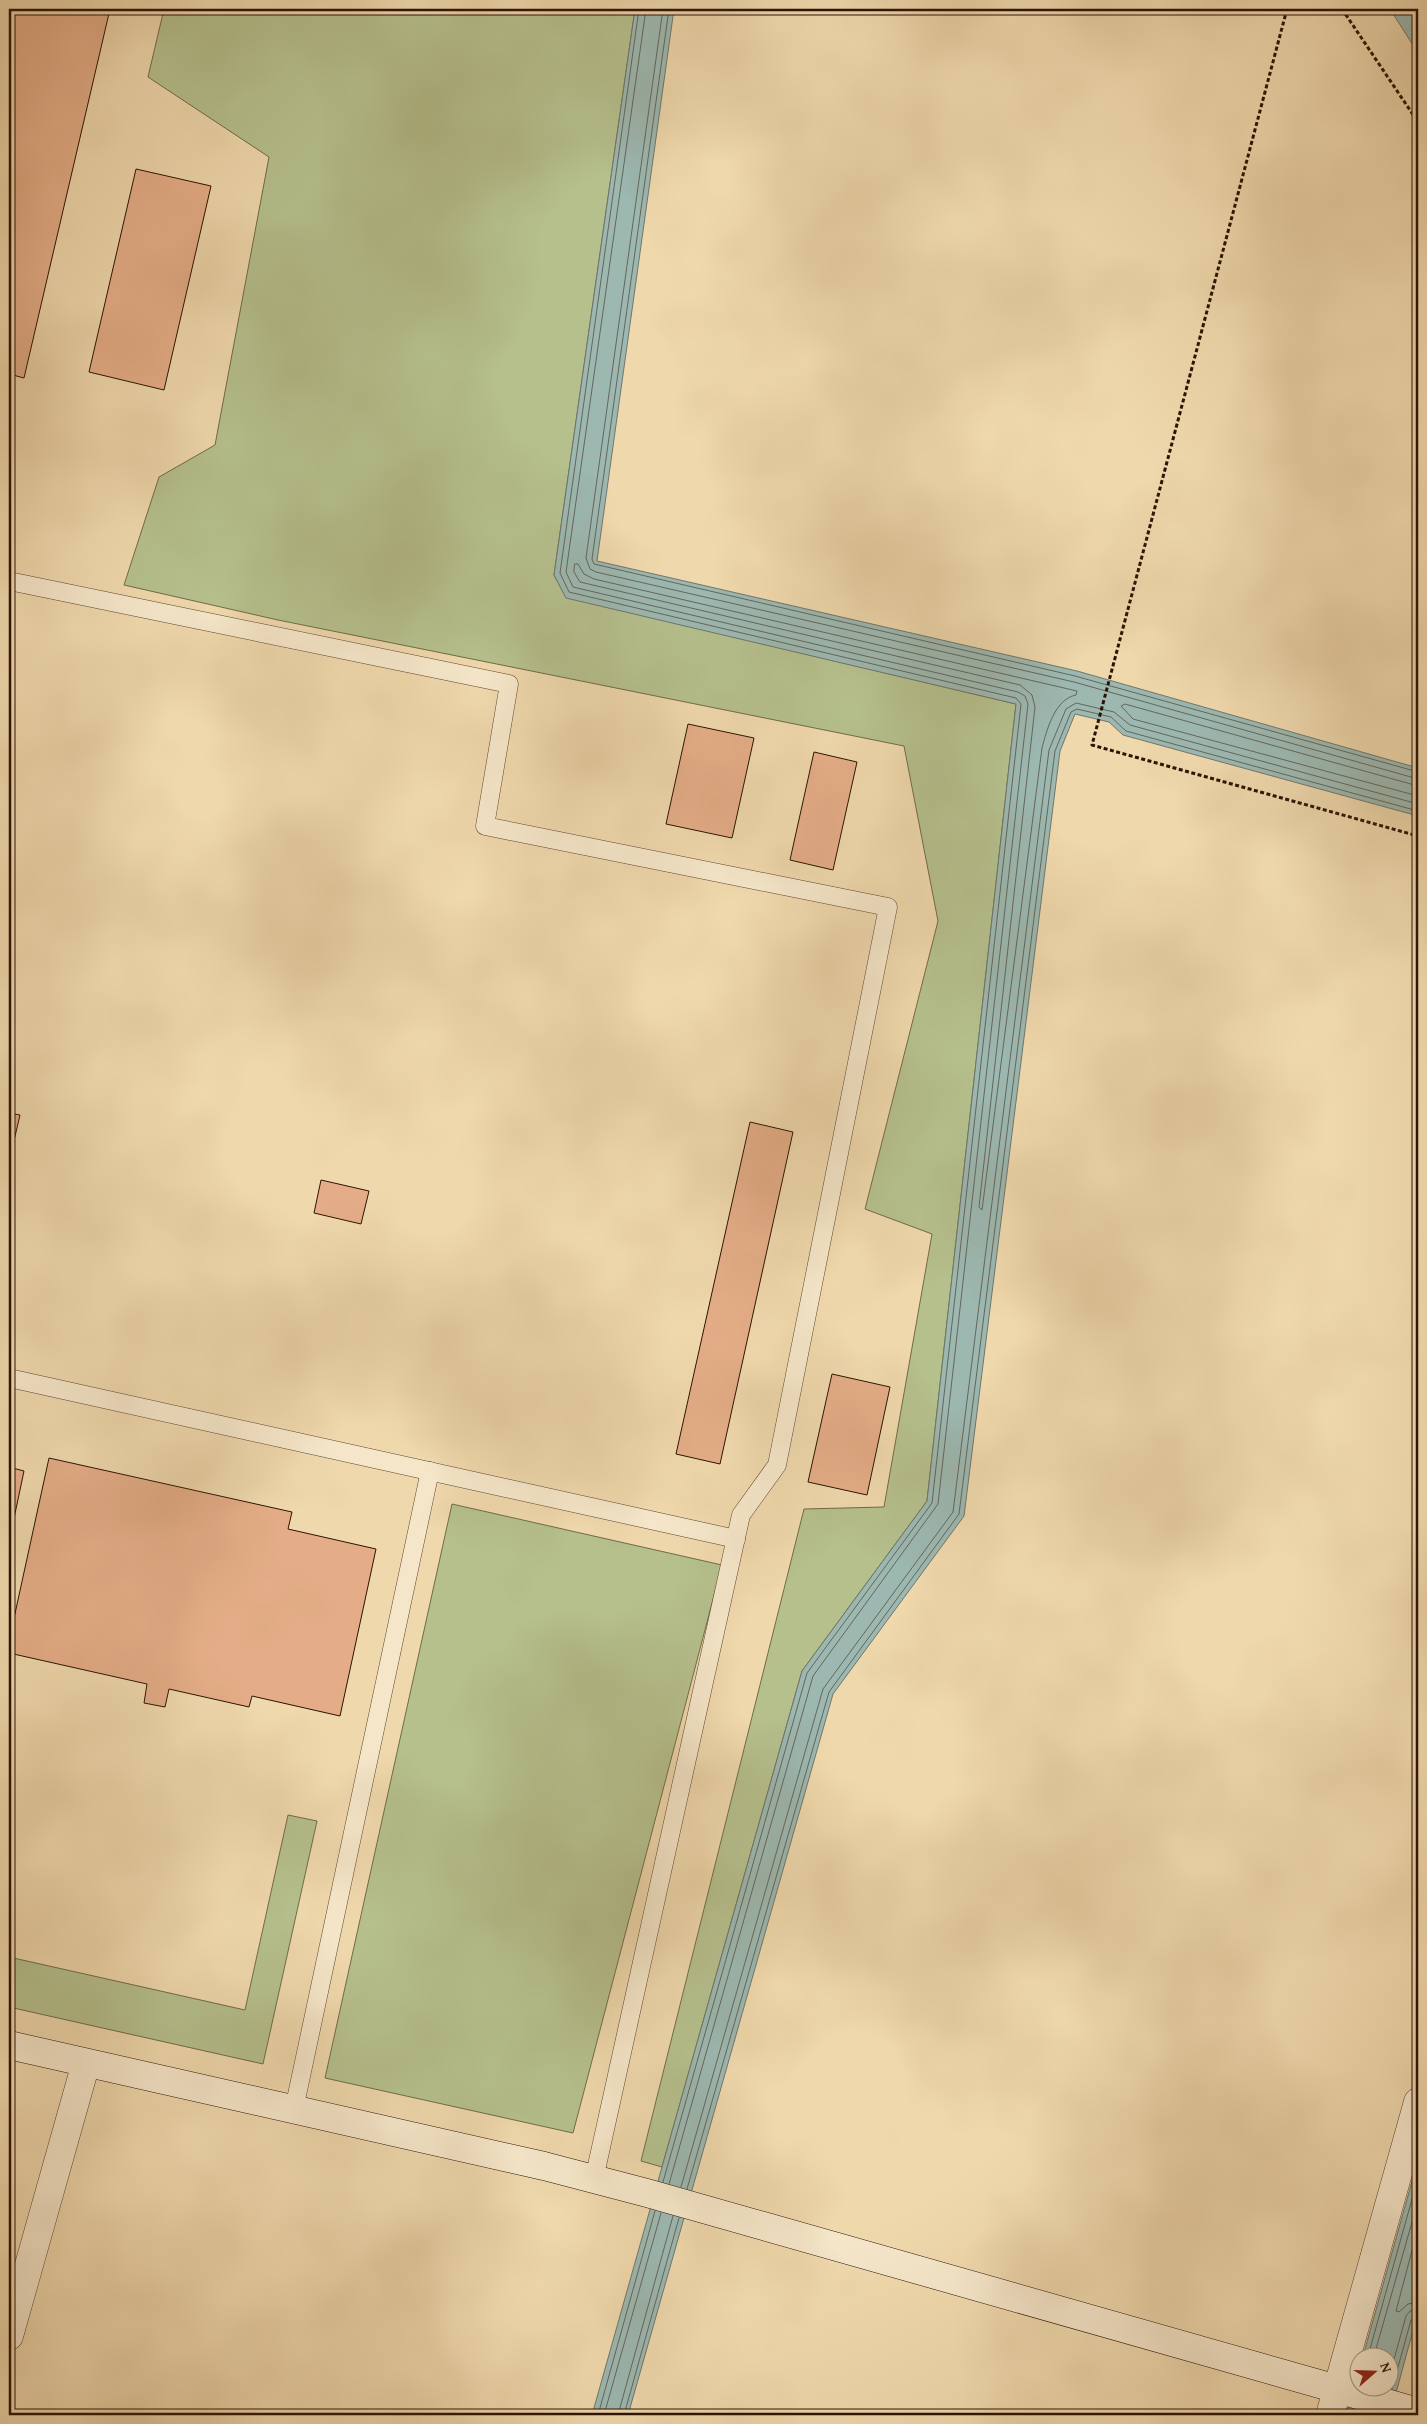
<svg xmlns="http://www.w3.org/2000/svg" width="1427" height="2424" viewBox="0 0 1427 2424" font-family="'Gentium Book Plus',serif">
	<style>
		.green { fill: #b5c08d; stroke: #706a48 }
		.water { fill: #9cb8b1; stroke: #6f766c }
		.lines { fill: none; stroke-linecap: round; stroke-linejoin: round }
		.shore { stroke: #64665a; stroke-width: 1 }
		.building { fill: #e4ad87; stroke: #2c1304 }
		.lane-casing { stroke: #5d442e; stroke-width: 19 }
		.street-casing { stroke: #5d442e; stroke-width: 29 }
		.secondary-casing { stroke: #2c1304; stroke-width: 29 }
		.path { stroke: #2c1304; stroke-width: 3; stroke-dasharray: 4 2.5; stroke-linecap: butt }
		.lane { stroke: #f5e6c9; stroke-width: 18 }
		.street { stroke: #f5e6c9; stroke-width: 28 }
		.secondary { stroke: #f5e6c9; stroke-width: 28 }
	</style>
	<rect width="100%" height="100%" fill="#efd8ac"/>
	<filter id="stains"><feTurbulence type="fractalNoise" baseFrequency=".004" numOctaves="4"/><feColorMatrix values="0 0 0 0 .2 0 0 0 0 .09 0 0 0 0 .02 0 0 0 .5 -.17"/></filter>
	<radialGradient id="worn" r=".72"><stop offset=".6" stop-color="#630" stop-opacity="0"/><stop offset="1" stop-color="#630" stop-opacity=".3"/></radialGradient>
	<g class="green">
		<path d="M 164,9 L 635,9 L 554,575 L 566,597 L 1016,704 L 927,1501 L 802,1671 L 662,2167 L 641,2161 L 804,1509 L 884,1507 L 932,1234 L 865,1209 L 938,921 L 904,746 L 278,620 L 124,585 L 159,477 L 215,445 L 269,157 L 148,77 Z"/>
		<path d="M 452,1504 L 722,1565 L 573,2133 L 325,2078 Z"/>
		<path d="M 288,1815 L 317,1821 L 263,2064 L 9,2007 L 9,1957 L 245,2010 Z"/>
	</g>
	<g class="water">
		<path d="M 635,9 L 674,9 L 597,561 L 1077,671 L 1418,768 L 1418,816 L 1123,735 L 1109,722 L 1075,714 L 1060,751 L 964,1516 L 833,1694 L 628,2415 L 592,2415 L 802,1671 L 927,1501 L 1016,704 L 566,598 L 554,575 Z"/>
		<path d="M 1390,9 L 1413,9 L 1418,17 L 1418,53 Z"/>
		<path d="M 1418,2160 L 1418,2312 L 1390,2415 L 1346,2415 L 1359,2367 L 1360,2386 L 1390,2386 L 1390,2356 L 1363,2356 Z"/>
	</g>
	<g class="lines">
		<g class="shore">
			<path d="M 639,9 L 560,573 L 569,592 L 1016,698 L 1021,704 L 932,1503 L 807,1673 L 663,2182"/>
			<path d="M 646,9 L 566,572 L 573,587 L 1018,692 L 1025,696 L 1028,704 L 938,1504 L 813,1676 L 669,2184"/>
			<path d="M 663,9 L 586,558 L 590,569 L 596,572 L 1074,682 L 1418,779"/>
			<path d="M 669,9 L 592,559 L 594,564 L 1075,676 L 1418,772"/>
			<path d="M 575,564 L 578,564 L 584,574 L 594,579 L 1077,691 L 1076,695 C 1055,699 1047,729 1042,748 L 982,1210 L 979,1207 L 1035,707 L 1032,695 L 1020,685 L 580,582 L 574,572 Z"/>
			<path d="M 1418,786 L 1125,704 L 1121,706 L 1133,719 L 1418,796"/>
			<path d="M 681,2187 L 823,1689 L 953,1512 L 1049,750 L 1066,709 L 1076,703 L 1114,712 L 1130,725 L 1418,804"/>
			<path d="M 687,2189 L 829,1692 L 959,1514 L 1055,751 L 1071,712 L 1077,709 L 1111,717 L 1126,731 L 1418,811"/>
			<path d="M 1418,2228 L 1396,2311 L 1399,2312 L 1408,2304 L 1418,2302"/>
			<path d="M 1368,2356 L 1418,2178"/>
			<path d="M 1374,2356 L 1418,2201"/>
			<path d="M 1390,2374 L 1406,2316 L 1410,2311 L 1418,2309"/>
			<path d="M 1392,2389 L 1411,2320 L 1418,2315"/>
			<path d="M 598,2415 L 655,2211"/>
			<path d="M 604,2415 L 661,2213"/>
			<path d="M 618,2415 L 673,2216"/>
			<path d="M 624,2415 L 679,2218"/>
		</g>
	</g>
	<g class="building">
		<path d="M 9,9 L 110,9 L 24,378 L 9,374 Z"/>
		<path d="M 136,169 L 211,186 L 164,390 L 89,372 Z"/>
		<path d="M 688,724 L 754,738 L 732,838 L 666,824 Z"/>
		<path d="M 814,752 L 857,762 L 833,870 L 790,860 Z"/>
		<path d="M 9,1113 L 20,1115 L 12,1149 L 9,1148 Z"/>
		<path d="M 750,1122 L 793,1132 L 720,1464 L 676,1454 Z"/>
		<path d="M 321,1180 L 369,1191 L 361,1224 L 314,1213 Z"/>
		<path d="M 832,1374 L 890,1387 L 867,1495 L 808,1482 Z"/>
		<path d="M 49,1458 L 292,1512 L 288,1529 L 376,1549 L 340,1716 L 252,1696 L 249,1707 L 169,1689 L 165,1707 L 144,1703 L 147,1684 L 9,1653 L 9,1641 Z"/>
		<path d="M 9,1467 L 24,1471 L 9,1542 Z"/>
	</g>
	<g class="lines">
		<defs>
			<g id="lane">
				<path d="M 9,581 L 509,684 L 485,826 L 888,907 L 777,1465 L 741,1515 L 594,2179"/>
				<path d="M 9,1378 L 736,1539"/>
				<path d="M 294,2109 L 430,1471"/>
			</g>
			<g id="street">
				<path d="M 9,2336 L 86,2063"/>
				<path d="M 1330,2415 L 1418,2102"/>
			</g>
			<path id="secondary" d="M 9,2045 L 544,2166 L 647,2193 L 1418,2412"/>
		</defs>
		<use href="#lane" class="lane-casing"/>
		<use href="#street" class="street-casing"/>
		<use href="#secondary" class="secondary-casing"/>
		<g class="path">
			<path d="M 1287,9 L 1092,745 L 1418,836"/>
			<path d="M 1342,9 L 1418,122"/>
		</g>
		<use href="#lane" class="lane"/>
		<use href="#street" class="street"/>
		<use href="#secondary" class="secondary"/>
	</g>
	<rect width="1427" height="2424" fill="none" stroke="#efd8ac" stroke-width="30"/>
	<rect x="10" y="10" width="1407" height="2404" fill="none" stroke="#2c1304" stroke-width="2.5"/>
	<rect x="15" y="15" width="1397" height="2394" fill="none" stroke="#2c1304"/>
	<g transform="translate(1374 2372) rotate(70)"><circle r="24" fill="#f5e6c9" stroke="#a5927a"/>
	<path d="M0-4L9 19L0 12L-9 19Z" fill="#8f2418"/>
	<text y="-8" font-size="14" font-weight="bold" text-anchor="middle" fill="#2c1304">N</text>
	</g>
	<rect width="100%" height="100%" filter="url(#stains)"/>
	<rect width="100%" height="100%" fill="url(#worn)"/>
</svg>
